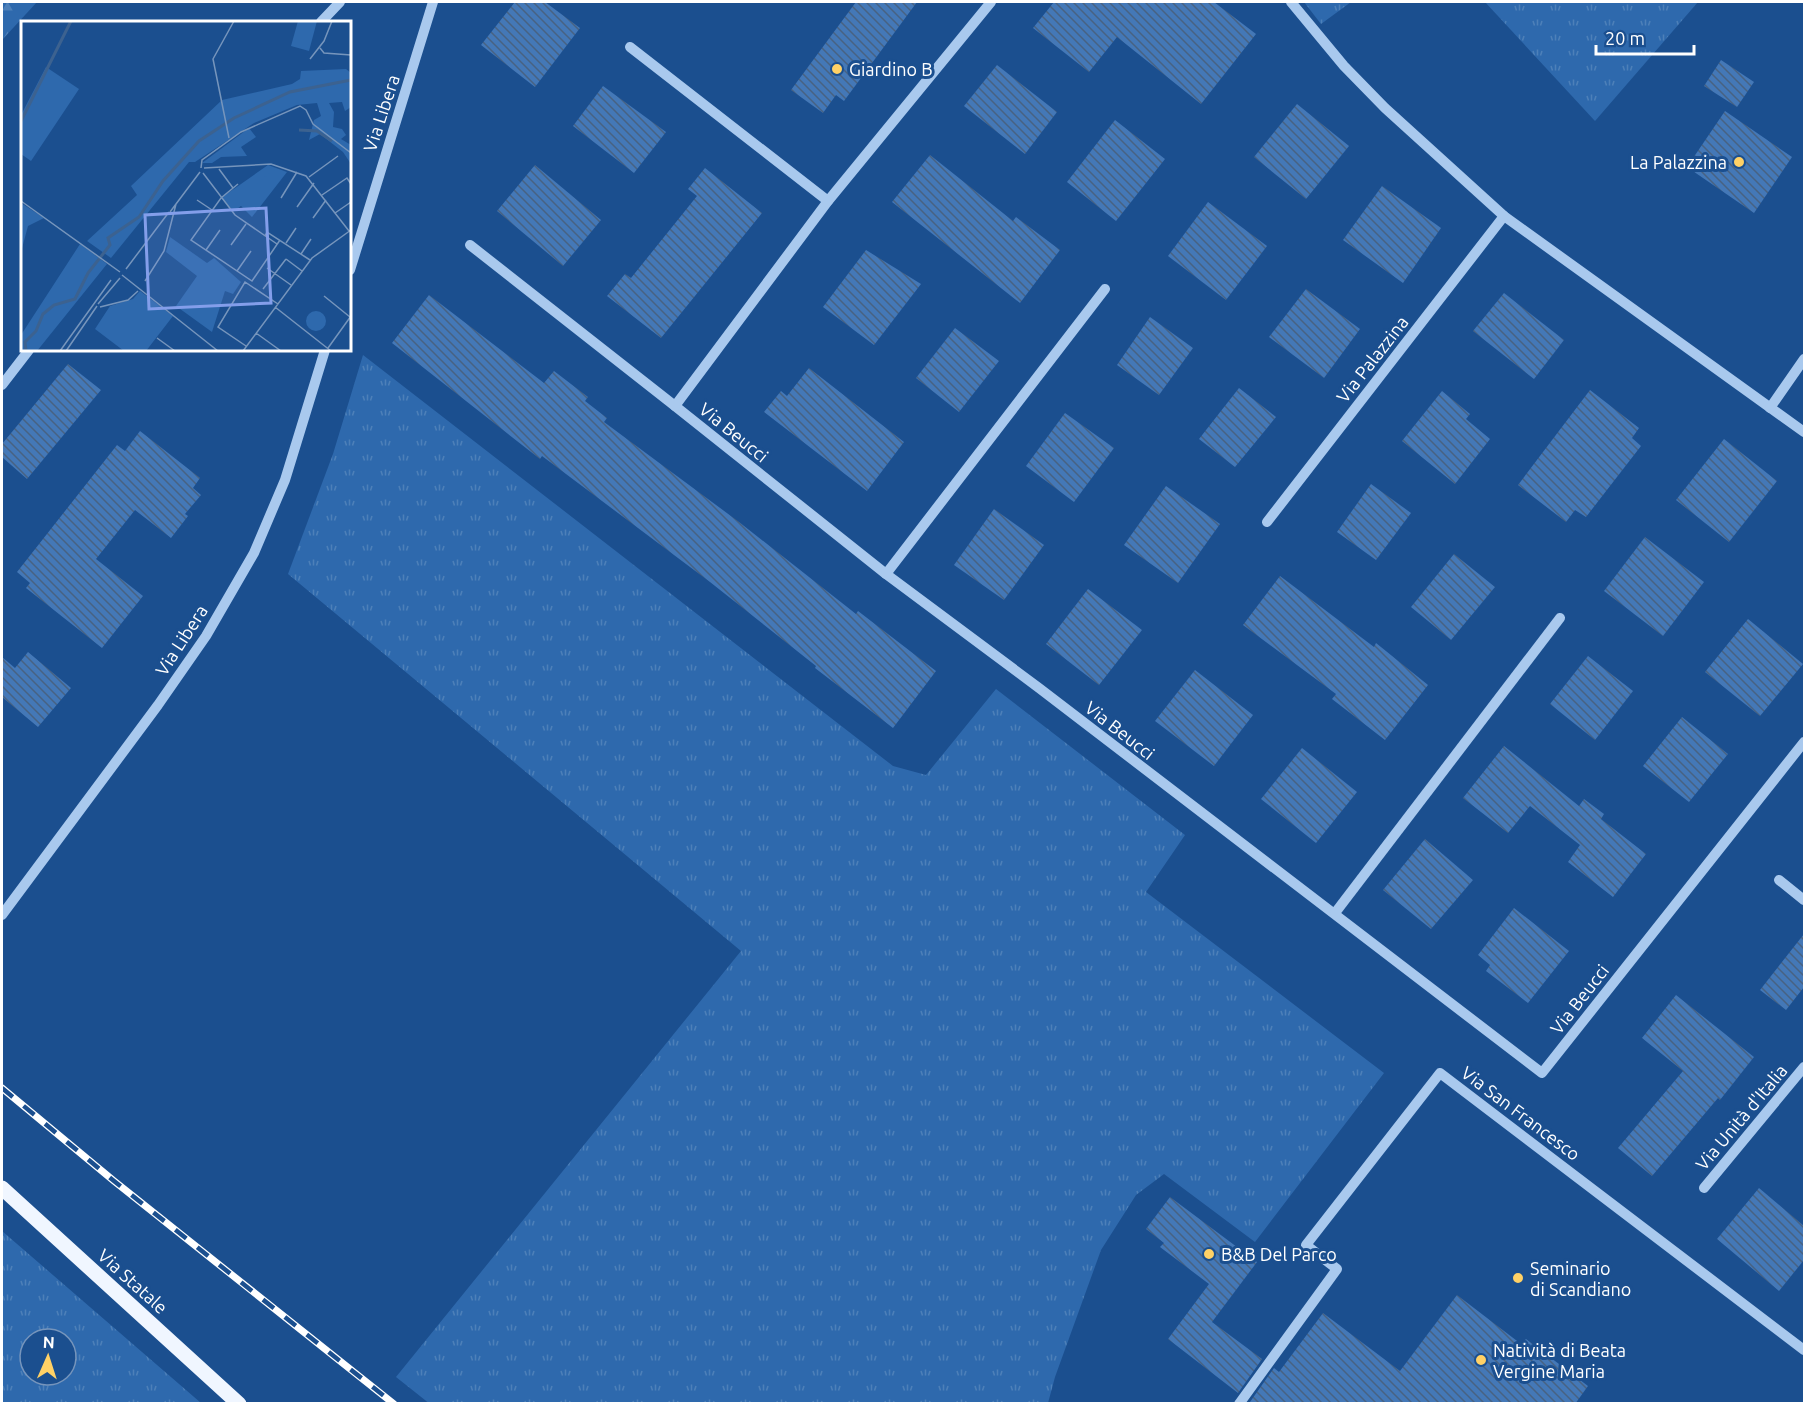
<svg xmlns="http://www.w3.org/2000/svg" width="1806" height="1405" viewBox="0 0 1806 1405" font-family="Ubuntu,sans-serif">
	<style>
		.grass { fill: url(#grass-tufts); fill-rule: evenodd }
		.forest { fill: url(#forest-firs) }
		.building { fill: url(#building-back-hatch) }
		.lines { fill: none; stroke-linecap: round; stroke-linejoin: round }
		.minor { stroke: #a9c9ee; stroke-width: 10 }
		.major { stroke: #f0f6ff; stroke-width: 15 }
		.rail-casing { stroke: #fff; stroke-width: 7 }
		.rail { stroke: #1b4f8f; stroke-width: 4.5; stroke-dasharray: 14; stroke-linecap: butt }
		.poi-dot { fill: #ffd166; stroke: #1b4f8f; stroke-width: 2 }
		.labels { text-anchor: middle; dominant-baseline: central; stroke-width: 6; stroke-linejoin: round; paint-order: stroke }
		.poi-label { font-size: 18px; fill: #fff; stroke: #1b4f8f; text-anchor: start }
		.street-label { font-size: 18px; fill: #fff; stroke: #1b4f8f }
		.inset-river { fill: none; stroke: #3c6290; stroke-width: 3 }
		.inset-road { fill: none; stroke: #7695bc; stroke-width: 1.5 }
		.view { fill: #839eea; fill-opacity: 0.15; stroke: #839eea; stroke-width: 3 }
		.inset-edge { fill: none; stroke: #fff; stroke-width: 3 }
	</style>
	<defs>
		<pattern id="grass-tufts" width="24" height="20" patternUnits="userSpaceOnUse" patternTransform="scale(1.5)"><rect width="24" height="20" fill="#2e69ad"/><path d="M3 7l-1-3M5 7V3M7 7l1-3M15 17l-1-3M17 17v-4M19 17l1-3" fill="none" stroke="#4d80b9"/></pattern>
		<pattern id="forest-firs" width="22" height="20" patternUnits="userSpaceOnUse" patternTransform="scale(1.5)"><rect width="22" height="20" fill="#2e69ad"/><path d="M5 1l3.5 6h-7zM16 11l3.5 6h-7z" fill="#4d80b9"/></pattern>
		<pattern id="building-back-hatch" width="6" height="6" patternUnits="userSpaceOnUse" patternTransform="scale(1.5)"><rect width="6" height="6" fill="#4478b7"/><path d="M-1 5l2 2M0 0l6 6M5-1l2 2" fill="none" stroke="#486282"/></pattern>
	</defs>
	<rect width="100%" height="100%" fill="#1b4f8f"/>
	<g class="grass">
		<path d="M 1304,2 L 1351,2 L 1321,24 Z"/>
		<path d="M 1485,2 L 1698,2 L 1595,121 Z"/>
		<path d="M 363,355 L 893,766 L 926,775 L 996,689 L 1185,835 L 1146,892 L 1384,1073 L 1255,1242 L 1164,1174 L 1136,1195 L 1101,1250 L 1055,1377 L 1048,1403 L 430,1404 L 396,1377 L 741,951 L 288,574 L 333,454 Z"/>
		<path d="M 2,1231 L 201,1403 L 2,1403 ZM 30,1339 L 66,1339 L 66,1375 L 30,1375 Z"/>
	</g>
	<path class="forest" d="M 2,2 L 37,2 L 2,40 Z"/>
	<g class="building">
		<path d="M 515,2 L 545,2 L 580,28 L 535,87 L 481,45 Z"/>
		<path d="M 856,2 L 917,2 L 844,101 L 836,95 L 823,113 L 791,90 Z"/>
		<path d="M 1054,2 L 1214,2 L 1256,34 L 1201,104 L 1117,37 L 1089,72 L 1033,28 Z"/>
		<path d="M 1721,60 L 1754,82 L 1737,107 L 1704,86 Z"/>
		<path d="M 997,65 L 1057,112 L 1025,154 L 964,106 Z"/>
		<path d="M 603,86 L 666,132 L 634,173 L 573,126 Z"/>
		<path d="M 1297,104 L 1349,146 L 1306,199 L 1254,157 Z"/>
		<path d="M 1725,111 L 1792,157 L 1754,213 L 1687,167 Z"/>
		<path d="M 1115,120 L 1165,159 L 1116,221 L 1067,182 Z"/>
		<path d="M 930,155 L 1013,221 L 1016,217 L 1060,250 L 1020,303 L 892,202 Z"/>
		<path d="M 535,165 L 601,220 L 563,266 L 497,211 Z"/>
		<path d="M 705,168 L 762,213 L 661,338 L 607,296 L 625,274 L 631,278 L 697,196 L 688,189 Z"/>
		<path d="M 1382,186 L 1441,228 L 1403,283 L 1343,240 Z"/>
		<path d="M 1208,202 L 1267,246 L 1226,300 L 1168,256 Z"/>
		<path d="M 866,250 L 921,284 L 874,345 L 823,307 Z"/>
		<path d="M 1306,289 L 1360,329 L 1324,378 L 1269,337 Z"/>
		<path d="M 1504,293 L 1564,340 L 1534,379 L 1473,331 Z"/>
		<path d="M 429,295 L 544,383 L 554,371 L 588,397 L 585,401 L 607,418 L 604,422 L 739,522 L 856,614 L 858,611 L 936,671 L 893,728 L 815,668 L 816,666 L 710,582 L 542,456 L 540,459 L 392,343 Z"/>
		<path d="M 1150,317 L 1193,348 L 1159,395 L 1117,365 Z"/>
		<path d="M 955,328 L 999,361 L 959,412 L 916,378 Z"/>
		<path d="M 68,364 L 101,390 L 27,479 L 2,457 L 2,444 Z"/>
		<path d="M 809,368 L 904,442 L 867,491 L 764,412 L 781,391 L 787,396 Z"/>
		<path d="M 1239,388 L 1276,417 L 1235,467 L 1199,439 Z"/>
		<path d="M 1590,390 L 1639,428 L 1632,438 L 1641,446 L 1586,517 L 1575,510 L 1566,522 L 1518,485 Z"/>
		<path d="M 1442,391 L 1470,414 L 1466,419 L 1490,439 L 1455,484 L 1402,441 Z"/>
		<path d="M 1065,413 L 1114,448 L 1074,502 L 1026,466 Z"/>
		<path d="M 140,431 L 200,478 L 193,488 L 201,495 L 185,514 L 188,516 L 171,538 L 135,510 L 96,559 L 143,596 L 102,648 L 26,588 L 30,583 L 17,572 L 117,445 L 125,451 Z"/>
		<path d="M 1724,439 L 1777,481 L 1729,542 L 1676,500 Z"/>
		<path d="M 1371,484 L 1411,513 L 1376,560 L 1337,532 Z"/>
		<path d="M 1166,486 L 1220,524 L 1178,583 L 1124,545 Z"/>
		<path d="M 994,509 L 1044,545 L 1004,600 L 954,565 Z"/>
		<path d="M 1645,537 L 1704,582 L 1663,636 L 1604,591 Z"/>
		<path d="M 1454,554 L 1495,587 L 1451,640 L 1411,607 Z"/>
		<path d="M 1280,576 L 1374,647 L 1376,643 L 1428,685 L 1385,740 L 1332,699 L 1336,694 L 1243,625 Z"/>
		<path d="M 1088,589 L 1142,630 L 1099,685 L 1046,644 Z"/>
		<path d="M 1748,619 L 1803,664 L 1760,716 L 1705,672 Z"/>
		<path d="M 28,652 L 71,688 L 38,727 L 2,697 L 2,657 L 15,668 Z"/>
		<path d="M 1588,656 L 1633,691 L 1595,740 L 1550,704 Z"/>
		<path d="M 1195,670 L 1253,715 L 1214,766 L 1155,721 Z"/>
		<path d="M 1682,717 L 1728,754 L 1689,802 L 1643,766 Z"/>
		<path d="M 1504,746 L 1579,806 L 1584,799 L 1604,814 L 1601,819 L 1646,854 L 1613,897 L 1568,862 L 1580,845 L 1530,806 L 1508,833 L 1463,798 Z"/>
		<path d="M 1302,748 L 1357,792 L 1316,843 L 1261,799 Z"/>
		<path d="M 1425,839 L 1473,880 L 1431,929 L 1383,890 Z"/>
		<path d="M 1514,908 L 1569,951 L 1528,1003 L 1486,971 L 1490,965 L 1478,955 Z"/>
		<path d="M 1804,934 L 1804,987 L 1786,1010 L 1760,990 Z"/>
		<path d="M 1676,995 L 1754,1057 L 1720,1100 L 1718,1098 L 1652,1176 L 1618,1148 L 1683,1071 L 1642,1038 Z"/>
		<path d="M 1759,1188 L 1804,1226 L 1804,1260 L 1779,1291 L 1717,1239 Z"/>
		<path d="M 1170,1197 L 1257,1262 L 1212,1322 L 1262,1359 L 1238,1393 L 1168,1339 L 1209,1284 L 1160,1247 L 1164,1243 L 1146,1229 Z"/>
		<path d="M 1457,1295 L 1521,1344 L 1526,1339 L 1588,1386 L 1575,1404 L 1252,1404 L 1250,1402 L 1274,1368 L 1279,1372 L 1323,1313 L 1400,1371 Z"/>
	</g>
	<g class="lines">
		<g class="minor">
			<path d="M 991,2 L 828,201 L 675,406 L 886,574 L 1039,688 L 1542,1073 L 1804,742"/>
			<path d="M 1291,2 L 1344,66 L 1385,108 L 1504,216 L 1804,432"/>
			<path d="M 321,22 L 340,2"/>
			<path d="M 630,47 L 828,201"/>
			<path d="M 470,245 L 675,406"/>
			<path d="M 350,270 L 433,2"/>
			<path d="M 2,385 L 29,350"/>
			<path d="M 1770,408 L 1804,359"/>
			<path d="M 1267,522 L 1504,216"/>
			<path d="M 886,574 L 1105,289"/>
			<path d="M 1779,880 L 1804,900"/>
			<path d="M 1335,913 L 1560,618"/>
			<path d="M 2,915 L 158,705 L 206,636 L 254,553 L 285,480 L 325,350"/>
			<path d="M 1704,1188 L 1804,1067"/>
			<path d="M 1239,1404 L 1337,1269 L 1306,1245 L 1440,1073 L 1804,1350"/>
		</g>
		<path class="major" d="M 2,1188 L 239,1404"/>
		<defs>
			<path id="rail" d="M 2,1088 L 114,1181 L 394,1404"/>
		</defs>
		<use href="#rail" class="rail-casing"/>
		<use href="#rail" class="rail"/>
	</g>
	<g class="poi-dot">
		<circle cx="837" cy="69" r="6"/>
		<circle cx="1739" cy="162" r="6"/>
		<circle cx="1209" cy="1254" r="6"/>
		<circle cx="1518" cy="1278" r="6"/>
		<circle cx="1481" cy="1360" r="6"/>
	</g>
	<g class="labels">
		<g class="poi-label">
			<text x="849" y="69">Giardino B</text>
			<text x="1727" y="162" text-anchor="end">La Palazzina</text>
			<text x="1221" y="1254">B&amp;B Del Parco</text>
			<text x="1530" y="1268">Seminario<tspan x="1530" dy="21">di Scandiano</tspan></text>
			<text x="1493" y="1350">Natività di Beata<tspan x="1493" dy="21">Vergine Maria</tspan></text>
		</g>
		<g class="street-label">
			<text transform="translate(381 113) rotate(-72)">Via Libera</text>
			<text transform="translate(1372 359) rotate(-52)">Via Palazzina</text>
			<text transform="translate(734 432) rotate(39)">Via Beucci</text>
			<text transform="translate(181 640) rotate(-57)">Via Libera</text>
			<text transform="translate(1120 730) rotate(38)">Via Beucci</text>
			<text transform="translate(1579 999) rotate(-52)">Via Beucci</text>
			<text transform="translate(1521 1113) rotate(37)">Via San Francesco</text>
			<text transform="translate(1741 1117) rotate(-50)">Via Unità d'Italia</text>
			<text transform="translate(133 1281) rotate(42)">Via Statale</text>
		</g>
	</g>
	<g transform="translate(21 21)">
		<rect width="330" height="330" fill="#1b4f8f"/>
		<path d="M 228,107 L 235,116 L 220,126 L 226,135 L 200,136 L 191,142 L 181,142 ZM 247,144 L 266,151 L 231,196 L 220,185 L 212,191 L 200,177 ZM 149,216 L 186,242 L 193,237 L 220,261 L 212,273 L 204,270 L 191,311 L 155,285 L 176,255 L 145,231 ZM 119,270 L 152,295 L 125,330 L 103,330 L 74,308 L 89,285 L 112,278 ZM285 300a10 10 0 1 1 20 0a10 10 0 1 1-20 0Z" fill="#2e69ad"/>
		<path d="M 325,48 L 330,52 L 330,86 L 324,90 L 321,81 L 308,82 L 313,91 L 312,106 L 321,108 L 325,114 L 320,118 L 330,124 L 330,143 L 322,131 L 299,113 L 288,119 L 293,99 L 300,95 L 296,82 L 276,84 L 233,102 L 174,141 L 168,141 L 90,237 L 66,220 L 116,174 L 110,165 L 201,79 L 271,63 L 279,58 L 280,50 ZM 59,223 L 86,243 L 16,330 L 0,330 L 0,314 Z" fill="#2e69ad"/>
		<path d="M 25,46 L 58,68 L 10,140 L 0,133 L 0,94 ZM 0,182 L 23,197 L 7,205 L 0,231 Z" fill="#2e69ad"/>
		<path d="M 277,0 L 296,0 L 288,30 L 270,25 ZM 253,149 L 260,157 L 244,172 L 236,162 Z" fill="#2e69ad"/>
		<path class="inset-river" d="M 0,100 L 50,0M 278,109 L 296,110 L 311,120M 5,330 L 4,321 L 15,310 L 22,293 L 33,284 L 54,278 L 67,252 L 89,224 L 87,217 L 118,196 L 142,160 L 178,120 L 213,97 L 269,71 L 330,59"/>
		<path class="inset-road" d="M 299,27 L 303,32 L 330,34M 289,38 L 303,20 L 311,0M 208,117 L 192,38 L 213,0M 180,147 L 181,139 L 220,111 L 279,85 L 285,89 L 292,103 L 330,132M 183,147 L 250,143 L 285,155 L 328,210M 198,148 L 212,167M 182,152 L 214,194 L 256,223M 288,156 L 317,135M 217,163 L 200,177 L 170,219 L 231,260 L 259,219M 301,174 L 326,157 L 330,163M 260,177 L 276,151M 176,179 L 191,189M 0,180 L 99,251M 276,186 L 293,162M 149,191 L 179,151M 314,192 L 330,181M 292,197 L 305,179M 244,215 L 246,211 L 289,239M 265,222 L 275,207M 210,224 L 225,203M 185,229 L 199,209M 280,233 L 290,218M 265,238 L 281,250M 246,247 L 270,264M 105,248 L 148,191M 216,250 L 230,230M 101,254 L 197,330M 124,260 L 143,230 L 155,183M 242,268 L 265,238M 303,275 L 329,296M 77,283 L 99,257M 79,286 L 107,279 L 117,270M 254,286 L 310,330M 235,312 L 260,330M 136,317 L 154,330M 225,325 L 197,306 L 224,261 L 257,283M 307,327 L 330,295M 39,330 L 90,259M 45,330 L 76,285M 222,330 L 291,237 L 330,209"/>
		<path class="view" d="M 245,187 L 250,282 L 128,288 L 124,194 Z"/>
		<rect width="330" height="330" class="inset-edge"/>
	</g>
	<rect width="1806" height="1405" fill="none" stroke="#ffffff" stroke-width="6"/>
	<g transform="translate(48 1357) rotate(3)"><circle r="28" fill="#1b4f8f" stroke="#7695bc" stroke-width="1.5"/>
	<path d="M0-4.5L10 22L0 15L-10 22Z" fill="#ffd166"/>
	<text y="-9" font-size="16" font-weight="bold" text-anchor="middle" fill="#ffffff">N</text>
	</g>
	<path d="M1596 45v9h98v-9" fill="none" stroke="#ffffff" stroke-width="3"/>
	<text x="1605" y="45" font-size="18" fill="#ffffff" stroke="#1b4f8f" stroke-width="4.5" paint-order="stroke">20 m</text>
</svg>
